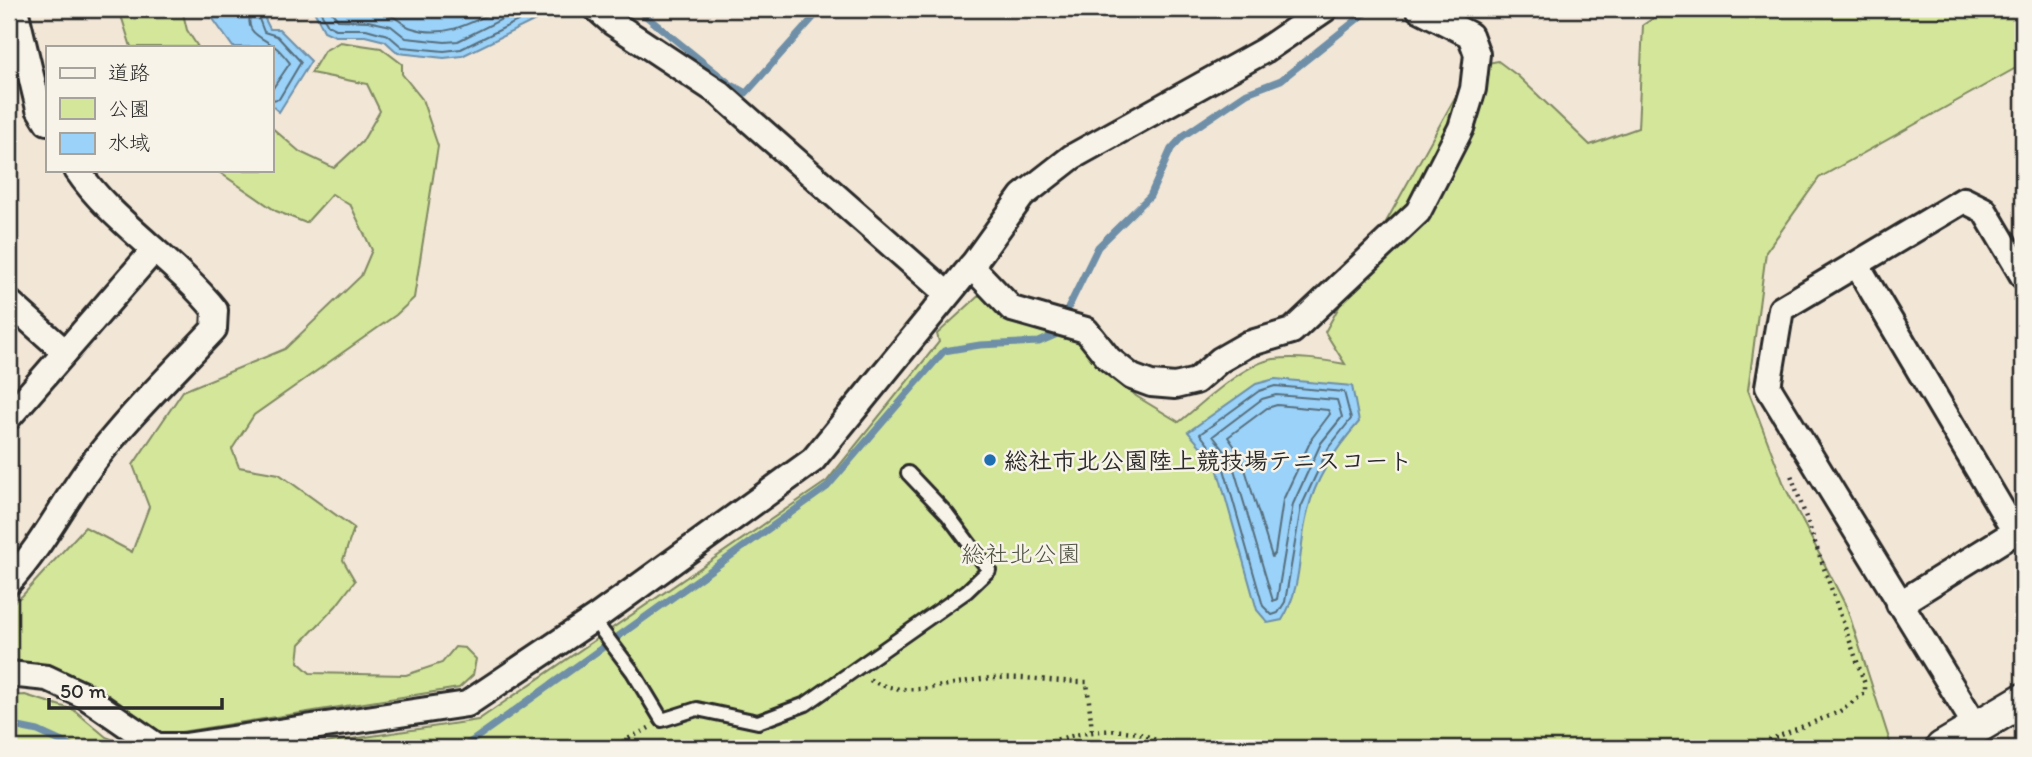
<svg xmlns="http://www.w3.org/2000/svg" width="2032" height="757" viewBox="0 0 2032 757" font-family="Itim,'Klee One',sans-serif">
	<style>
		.green { fill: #d3e69a; stroke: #7f8862; stroke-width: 2 }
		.water { fill: #9ad2f9; stroke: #6e8fa7; stroke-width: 2 }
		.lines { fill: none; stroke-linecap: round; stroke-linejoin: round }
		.shore { stroke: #576e7d; stroke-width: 2 }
		.stream { stroke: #6e8fa7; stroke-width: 7 }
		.service-casing { stroke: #2b2b2b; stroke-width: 18 }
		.minor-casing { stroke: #2b2b2b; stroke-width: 30 }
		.tertiary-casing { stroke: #2b2b2b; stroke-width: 37 }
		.path { stroke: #2b2b2b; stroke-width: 4.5; stroke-dasharray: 2 5; stroke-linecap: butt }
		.service { stroke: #f7f3e8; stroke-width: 12 }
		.minor { stroke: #f7f3e8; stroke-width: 24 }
		.tertiary { stroke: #f7f3e8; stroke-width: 32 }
		.poi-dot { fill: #1f6fb2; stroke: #f7f3e8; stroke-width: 2.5 }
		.labels { text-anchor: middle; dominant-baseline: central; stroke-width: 5; stroke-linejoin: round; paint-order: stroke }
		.poi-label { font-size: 24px; font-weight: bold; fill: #2b2b2b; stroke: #f7f3e8; text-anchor: start }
		.park-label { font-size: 24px; fill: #4d5041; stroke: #f7f3e8 }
	</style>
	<rect width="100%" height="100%" fill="#f2e6d6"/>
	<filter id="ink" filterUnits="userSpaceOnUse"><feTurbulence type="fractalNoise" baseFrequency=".0143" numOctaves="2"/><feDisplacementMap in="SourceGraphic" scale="14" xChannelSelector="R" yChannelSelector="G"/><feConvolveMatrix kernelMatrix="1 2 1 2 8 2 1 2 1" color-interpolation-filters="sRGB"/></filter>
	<g filter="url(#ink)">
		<g class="green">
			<path d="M 119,9 L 182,9 L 187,30 L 198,47 L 131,47 Z"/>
			<path d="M 1667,9 L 2023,9 L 2023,64 L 1819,178 L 1766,252 L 1748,390 L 1785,487 L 1847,608 L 1892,748 L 292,748 L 478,720 L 827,481 L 939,342 L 937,334 L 984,291 L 1069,331 L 1136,396 L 1179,422 C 1203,403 1244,363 1274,359 C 1298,356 1322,360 1345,364 L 1325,332 L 1463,83 L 1478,65 L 1498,61 L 1518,76 L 1590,145 L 1638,128 L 1643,25 Z"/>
			<path d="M 340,42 L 381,48 L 402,64 L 402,74 L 422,99 L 438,146 L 414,298 L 396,315 L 254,415 L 232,449 L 239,467 L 279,474 L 354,528 L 343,560 L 355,581 L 336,606 L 300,644 L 298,662 L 310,673 L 406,675 L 442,663 L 455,647 L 465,648 L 476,659 L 473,675 L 459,688 L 162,735 L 88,682 L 37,662 L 9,663 L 9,605 L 22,596 L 85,527 L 132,552 L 149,507 L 133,465 L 183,391 L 285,349 L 361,276 L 372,250 L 351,206 L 332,194 L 306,223 L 276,211 L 216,170 L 271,170 L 271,127 L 300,152 L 334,168 L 362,142 L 380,111 L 367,84 L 311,73 L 324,51 Z"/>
			<path d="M 25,695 L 74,710 L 106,737 L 134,748 L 9,748 L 9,696 Z"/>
		</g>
		<g class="water">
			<path d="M 206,9 L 272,9 L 273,14 L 265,19 L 270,29 L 279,29 L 311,61 L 279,112 L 271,105 L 271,47 L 233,47 Z"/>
			<path d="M 313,9 L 558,9 L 462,56 L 444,58 L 398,53 L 385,41 L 365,36 L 335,36 L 324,31 Z"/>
			<path d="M 1275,379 L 1352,386 L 1359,422 C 1337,447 1316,477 1308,510 C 1298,547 1303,587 1282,620 L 1268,623 L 1257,610 L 1216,464 L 1188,432 L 1256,384 Z"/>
		</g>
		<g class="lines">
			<g class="shore">
				<path d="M 253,9 C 241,32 261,37 274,46 C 280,50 286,58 290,63 L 271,91"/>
				<path d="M 265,9 L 259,19 L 264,32 L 277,36 L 301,62 L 279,99 L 271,100"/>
				<path d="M 319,9 L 328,25 L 336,29 L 366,29 L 388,35 L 402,47 L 444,51 L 461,49 L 542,9"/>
				<path d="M 329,9 L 338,20 L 368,21 L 391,26 L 406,38 L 445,42 L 458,41 L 522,9"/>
				<path d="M 341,9 C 356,12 372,10 389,15 C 398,17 403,26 412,28 C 444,39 471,23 499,9"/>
				<path d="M 1275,386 L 1344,392 L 1351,419 L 1329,447 L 1301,507 L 1285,602 L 1278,613 L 1272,615 L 1263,606 L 1222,462 L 1200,434 L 1259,391 Z"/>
				<path d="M 1276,395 L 1337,400 L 1342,417 L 1321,443 L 1293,504 L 1277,599 L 1273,601 L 1231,459 L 1213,436 L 1262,399 Z"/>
				<path d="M 1277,405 L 1328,410 L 1330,414 L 1312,438 L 1283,500 L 1275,553 L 1272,557 L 1241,456 L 1228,437 L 1267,408 Z"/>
			</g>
			<g class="stream">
				<path d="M 637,9 L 730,84 L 746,93 L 821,9"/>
				<path d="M 9,725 L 38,731 L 75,748"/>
				<path d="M 462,748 L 827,487 L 944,351 L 980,345 L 1039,342 L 1055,335 L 1098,247 L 1150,196 L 1171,149 L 1183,136 L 1247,93 L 1281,80 L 1370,9"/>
			</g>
			<defs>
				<path id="service" d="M 593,619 L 633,672 L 662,720 L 697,709 L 758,722 L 806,704 L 967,591 L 989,570 L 947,514 L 908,473"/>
				<g id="minor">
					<path d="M 15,9 L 39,109 L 47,122"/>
					<path d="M 597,9 L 613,23 L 719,93 L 946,293"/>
					<path d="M 1857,265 L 2015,532"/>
					<path d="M 971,266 L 1012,309 L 1086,330 L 1109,359 L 1132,377 L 1151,384 L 1175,386 L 1196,381 L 1220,360 L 1248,344 L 1292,331 L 1418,212 L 1461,128 L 1473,89 L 1477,54 L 1470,35 L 1419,9"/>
					<path d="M 9,302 L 65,352"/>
					<path d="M 9,417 L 154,250"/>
					<path d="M 9,582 C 42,546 63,503 92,464 C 128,416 173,373 214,329 L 215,310 C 176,261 111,221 77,170"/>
					<path d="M 1899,604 L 2023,527"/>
					<path d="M 9,674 L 47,678 L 85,696 L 157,746 L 185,746 L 467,704 L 598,616 L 813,460 L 973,264 L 1022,196 L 1072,157 L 1265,50 L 1325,9"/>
					<path d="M 1977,728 L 1768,387 L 1781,309 L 1964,200 L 1984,210 L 2023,276"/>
				</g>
				<path id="tertiary" d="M 1942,748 L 2023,700"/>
			</defs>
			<use href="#service" class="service-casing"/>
			<use href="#minor" class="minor-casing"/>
			<use href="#tertiary" class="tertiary-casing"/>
			<g class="path">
				<path d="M 870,680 C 910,701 953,680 994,678 C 1025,676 1056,682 1087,682 L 1092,731"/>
				<path d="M 610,748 L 649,728"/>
				<path d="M 1023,748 C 1070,737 1125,715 1168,748"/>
				<path d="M 1749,748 L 1839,712 L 1865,693 L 1865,684 L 1790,472"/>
			</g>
			<use href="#service" class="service"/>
			<use href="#minor" class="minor"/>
			<use href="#tertiary" class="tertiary"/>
		</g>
	</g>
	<circle class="poi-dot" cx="990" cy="460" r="7"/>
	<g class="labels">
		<g class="poi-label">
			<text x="1004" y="460">総社市北公園陸上競技場テニスコート</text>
		</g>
		<g class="park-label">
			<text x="1021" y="553">総社北公園</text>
		</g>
	</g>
	<rect width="2032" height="757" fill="none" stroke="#f7f3e8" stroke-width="35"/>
	<rect x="18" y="18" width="1997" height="722" fill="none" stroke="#2b2b2b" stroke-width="2.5" filter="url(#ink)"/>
	<rect x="46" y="46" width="228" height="126" fill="#f7f3e8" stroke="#a5a39c" stroke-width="2"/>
	<rect x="60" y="68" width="35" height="10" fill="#f7f3e8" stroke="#a5a39c" stroke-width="2"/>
	<text x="108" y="80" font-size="21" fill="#2b2b2b">道路</text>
	<rect x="60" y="98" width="35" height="21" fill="#d3e69a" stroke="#a5a39c" stroke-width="2"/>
	<text x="108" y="116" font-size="21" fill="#2b2b2b">公園</text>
	<rect x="60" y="133" width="35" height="21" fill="#9ad2f9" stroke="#a5a39c" stroke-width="2"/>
	<text x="108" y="150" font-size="21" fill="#2b2b2b">水域</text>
	<path d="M49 698v10h173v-10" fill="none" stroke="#2b2b2b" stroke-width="3.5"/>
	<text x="60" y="698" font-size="21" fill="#2b2b2b" stroke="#f7f3e8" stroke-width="5" paint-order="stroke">50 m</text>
</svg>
